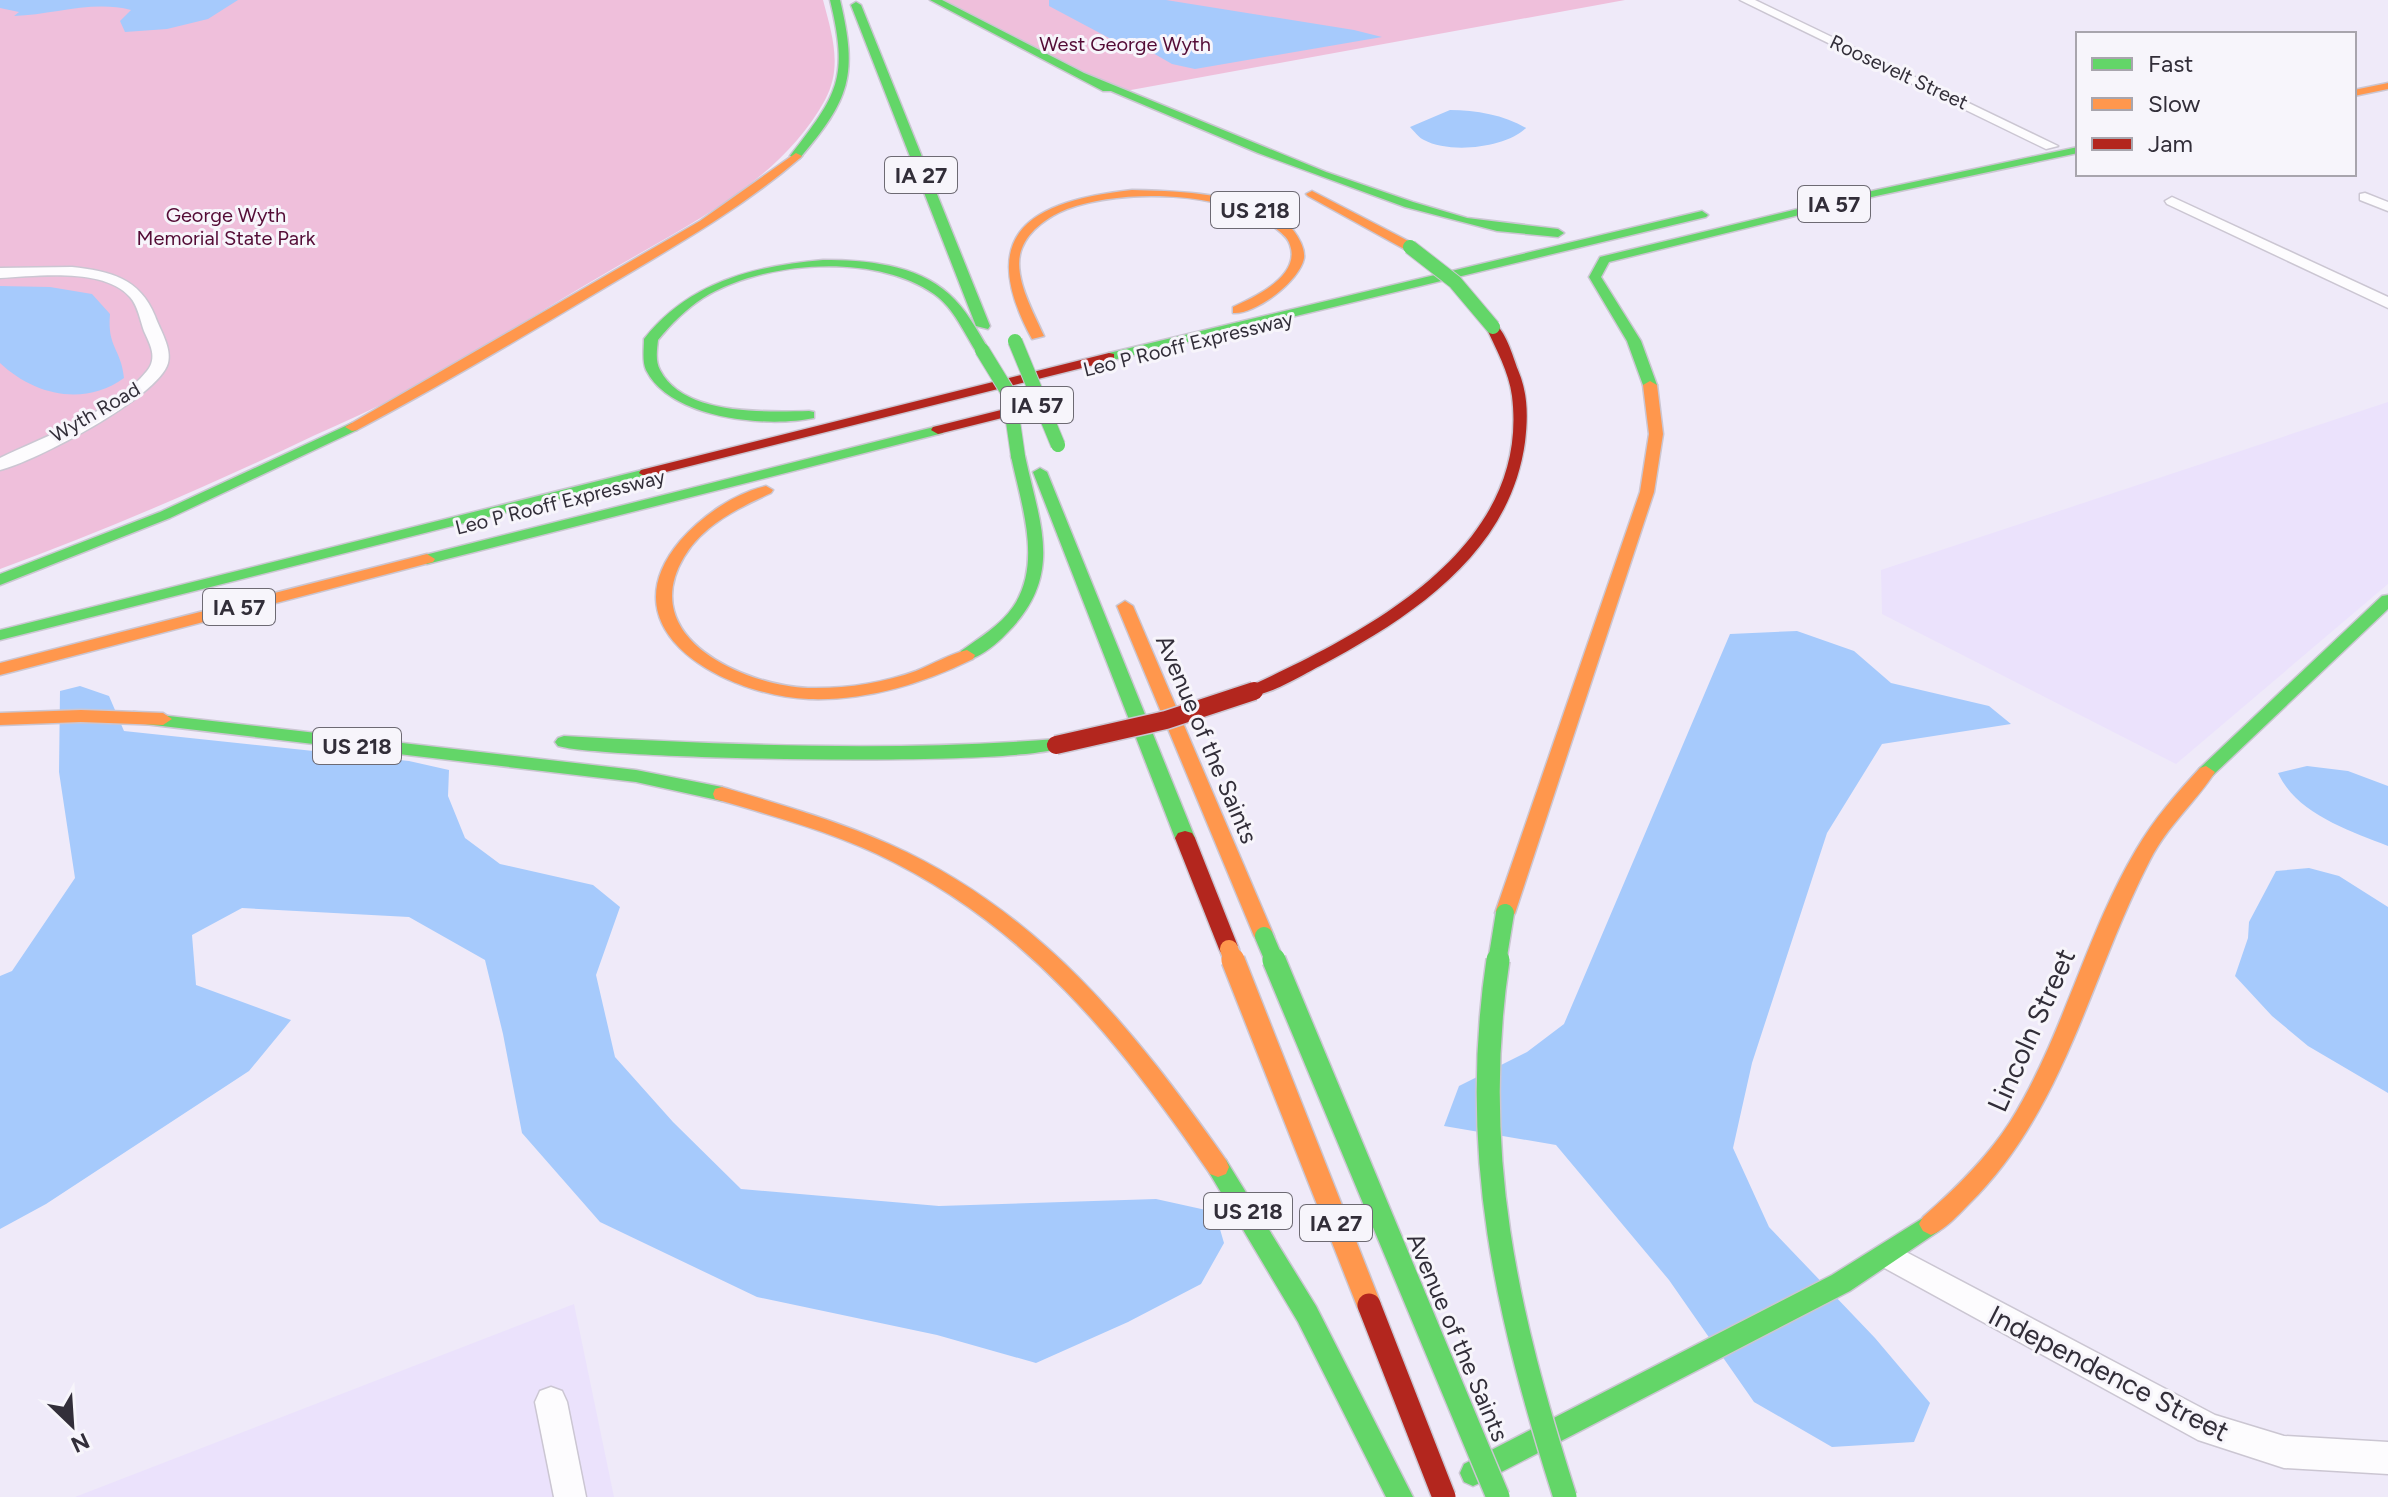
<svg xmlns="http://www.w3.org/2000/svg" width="2388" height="1497" viewBox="0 0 2388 1497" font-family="Figtree,sans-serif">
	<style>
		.built { fill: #ebe2fc }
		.green { fill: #efbfdb }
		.water { fill: #a6cafc }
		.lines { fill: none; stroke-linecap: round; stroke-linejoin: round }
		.street-casing { stroke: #cbc6d2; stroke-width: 3 }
		.fast-casing { stroke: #cbc6d2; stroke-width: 3 }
		.slow-casing { stroke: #cbc6d2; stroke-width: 3 }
		.jam-casing { stroke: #cbc6d2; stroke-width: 3 }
		.street { fill: #fdfcfe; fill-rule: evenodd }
		.fast { fill: #63d668; fill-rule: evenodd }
		.slow { fill: #ff974d; fill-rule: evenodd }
		.jam { fill: #b3261e; fill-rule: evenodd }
		.fast-bridge-far2-casing { stroke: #cbc6d2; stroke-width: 16; stroke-linecap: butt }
		.fast-bridge-far1-casing { stroke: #cbc6d2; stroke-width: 21; stroke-linecap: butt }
		.fast-bridge-casing { stroke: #cbc6d2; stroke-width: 26; stroke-linecap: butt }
		.slow-bridge-far1-casing { stroke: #cbc6d2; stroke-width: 21; stroke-linecap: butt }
		.slow-bridge-casing { stroke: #cbc6d2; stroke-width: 26; stroke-linecap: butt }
		.jam-bridge-far1-casing { stroke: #cbc6d2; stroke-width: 21; stroke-linecap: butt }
		.jam-bridge-casing { stroke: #cbc6d2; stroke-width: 26; stroke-linecap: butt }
		.fast-bridge-far2 { stroke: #63d668; stroke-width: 14 }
		.fast-bridge-far1 { stroke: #63d668; stroke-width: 18 }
		.fast-bridge { stroke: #63d668; stroke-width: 23 }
		.slow-bridge-far1 { stroke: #ff974d; stroke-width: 18 }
		.slow-bridge { stroke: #ff974d; stroke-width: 23 }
		.jam-bridge-far1 { stroke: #b3261e; stroke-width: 18 }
		.jam-bridge { stroke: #b3261e; stroke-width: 23 }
		.labels { text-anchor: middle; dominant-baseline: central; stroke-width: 6; stroke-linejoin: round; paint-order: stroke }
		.far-park-label { font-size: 20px; fill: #540c36; stroke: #f7f5fb }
		.far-street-label { font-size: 20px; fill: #322e39; stroke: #f7f5fb }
		.shield { fill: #f7f5fb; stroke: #6d6a73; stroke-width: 2 }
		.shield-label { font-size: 22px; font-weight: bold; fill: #322e39 }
		.street-label { font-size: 24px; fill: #322e39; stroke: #f7f5fb }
		.near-street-label { font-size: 28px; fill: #322e39; stroke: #f7f5fb }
	</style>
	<rect width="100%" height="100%" fill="#efeaf9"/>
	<g class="built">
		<path d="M 2388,402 L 2388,584 L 2176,764 L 1882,614 L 1881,570 Z"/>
		<path d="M 574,1304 L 614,1497 L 75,1497 Z"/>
	</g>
	<g class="green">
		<path d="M 0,0 L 823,0 C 832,34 843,67 825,100 C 778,186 679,229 599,277 C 534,315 471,356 406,392 C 376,408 344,422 313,436 C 211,485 106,530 0,569 Z"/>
		<path d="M 939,0 L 1625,0 L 1120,92 Z"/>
	</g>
	<g class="water">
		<path d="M 0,0 L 238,0 L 208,19 L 167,29 L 125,32 L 120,21 L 131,10 C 92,0 53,15 14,16 L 19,12 L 0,8 Z"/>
		<path d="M 1049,0 L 1166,0 L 1354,30 L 1382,37 L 1195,69 L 1172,64 L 1146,49 L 1111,39 L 1049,6 Z"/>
		<path d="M 1450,110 C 1476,110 1504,115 1526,128 C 1505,148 1450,154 1424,140 C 1419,138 1414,131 1410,127 Z"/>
		<path d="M 0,286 L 50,287 L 92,294 L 110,314 C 107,348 121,348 124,378 C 84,407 34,395 0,363 Z"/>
		<path d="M 1797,631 L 1854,651 L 1891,683 L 1989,706 L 2011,724 L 1882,744 L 1827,833 L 1752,1063 L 1733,1148 L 1769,1227 L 1875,1338 L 1930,1403 L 1914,1442 L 1832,1447 L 1754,1402 L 1669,1280 L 1556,1145 L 1444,1126 L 1459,1086 L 1527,1052 L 1564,1024 L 1730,634 Z"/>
		<path d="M 80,686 L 109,696 L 124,731 L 409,761 L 449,770 L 448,796 L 465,838 L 500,864 L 593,885 L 620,907 L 596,975 L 615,1057 L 673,1122 L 741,1189 L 939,1206 L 1156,1199 L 1215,1212 L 1224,1243 L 1201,1284 L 1128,1322 L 1036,1363 L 937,1335 L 757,1297 L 600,1222 L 522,1133 L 503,1034 L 485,960 L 409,917 L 242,908 L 192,935 L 196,985 L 291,1020 L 249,1071 L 46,1204 L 0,1229 L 0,976 L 12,971 L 75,878 L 59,772 L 60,691 Z"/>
		<path d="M 2307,766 L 2348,771 L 2388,786 L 2388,846 C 2348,830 2297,814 2278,773 Z"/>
		<path d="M 2309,868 L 2339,876 L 2388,907 L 2388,1093 L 2308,1046 L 2272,1016 L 2235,976 L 2248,938 L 2249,922 L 2276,871 Z"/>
	</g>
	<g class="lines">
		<defs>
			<g id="street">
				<path d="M 1740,0 L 1755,0 L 2058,146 L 2046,149 Z"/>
				<path d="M 2365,193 L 2388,202 L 2388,211 L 2360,200 L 2360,194 Z"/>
				<path d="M 2172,197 L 2388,297 L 2388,308 L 2167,204 L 2165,201 Z"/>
				<path d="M 72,267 C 109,271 140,278 155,316 C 160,330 172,348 168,363 C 159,397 34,462 0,470 L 0,458 C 46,436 115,411 147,371 C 158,358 150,344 144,331 C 140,320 138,306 130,297 C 104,267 36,276 0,278 L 0,268 Z"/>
				<path d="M 1889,1243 L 2215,1415 L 2284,1436 L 2388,1442 L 2388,1474 L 2284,1468 L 2198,1440 L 1879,1265 L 1874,1256 L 1879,1247 Z"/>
				<path d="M 551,1387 L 562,1391 L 567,1402 L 586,1497 L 554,1497 L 535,1402 L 540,1391 Z"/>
			</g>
			<g id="fast">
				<path d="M 830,0 L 840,0 C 858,76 850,99 800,158 L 796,159 L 790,156 C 838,94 849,79 830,0 Z"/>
				<path d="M 930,0 L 942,0 L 1084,73 L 1326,172 L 1413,202 L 1467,218 L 1558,229 L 1564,233 L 1558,237 L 1497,231 L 1405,207 L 1258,153 L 1111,91 L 1103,91 Z"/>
				<path d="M 856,2 L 861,5 L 990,326 L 988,329 L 976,326 L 851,5 Z"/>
				<path d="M 2078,147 L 2078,153 L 1876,196 L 1609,262 L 1601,277 L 1641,341 L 1657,385 L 1655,388 L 1650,389 L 1643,385 L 1627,341 L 1589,277 L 1600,257 L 1876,190 Z"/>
				<path d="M 1702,211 L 1708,215 L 1706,217 L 1109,361 L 1102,357 L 1109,353 Z"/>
				<path d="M 823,260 C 865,260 916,264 949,294 C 966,309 977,330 989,350 L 982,354 L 977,353 C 964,333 954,308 934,294 C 874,252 763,261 703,298 C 686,309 671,324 658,340 C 657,349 655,361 660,370 C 683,416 766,412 809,411 L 814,412 L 814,418 C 767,428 670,419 646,370 C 642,361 644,349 644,339 C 689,282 754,266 823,260 Z"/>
				<path d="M 352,423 L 359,427 L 357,430 L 170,518 L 0,585 L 0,574 L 160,512 Z"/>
				<path d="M 938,426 L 943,427 L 943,433 L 427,564 L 419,559 L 421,556 Z"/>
				<path d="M 1018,452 L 1025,456 C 1040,525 1064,575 1008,632 C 998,643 981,657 967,660 L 959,655 L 961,651 C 979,638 1000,626 1013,607 C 1043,563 1021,504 1011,456 Z"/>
				<path d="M 1040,468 L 1047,472 L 1195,838 L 1192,843 L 1178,843 L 1175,838 L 1033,472 Z"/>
				<path d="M 646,469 L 651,470 L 651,476 L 0,640 L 0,630 Z"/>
				<path d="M 2388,595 L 2388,609 L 2212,776 L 2200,776 L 2197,772 L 2200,768 L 2382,596 Z"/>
				<path d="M 134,712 L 636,770 L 722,787 L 731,794 L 722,801 L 636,782 L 128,722 L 125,718 L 128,714 Z"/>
				<path d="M 564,736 C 728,745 892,752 1056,739 L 1065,745 C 1047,768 605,760 558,746 L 555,742 L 558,738 Z"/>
				<path d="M 1218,1157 L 1226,1160 L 1316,1306 L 1413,1497 L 1386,1497 L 1298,1322 L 1210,1174 L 1207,1167 L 1210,1160 Z"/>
				<path d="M 1931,1213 L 1939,1217 L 1943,1224 L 1939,1231 L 1850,1291 L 1482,1482 L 1473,1486 L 1464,1482 L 1460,1473 L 1464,1464 L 1832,1275 Z"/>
			</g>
			<g id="slow">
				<path d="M 2388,83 L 2388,89 L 2354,96 L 2354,90 Z"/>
				<path d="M 796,153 L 802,156 L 800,158 C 741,209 673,247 606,287 C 524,336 442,385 357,430 L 352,431 L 345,427 L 700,221 Z"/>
				<path d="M 1132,190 C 1178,191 1260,193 1293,230 C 1299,238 1305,248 1304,258 C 1300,281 1255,315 1233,313 L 1233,307 C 1255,297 1301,276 1290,245 C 1288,237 1280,232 1274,227 C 1225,191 1123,188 1067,209 C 1049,216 1029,230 1022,248 C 1011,274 1034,313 1044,336 L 1032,339 C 974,232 1032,201 1132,190 Z"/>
				<path d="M 1312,191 L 1414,244 L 1416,247 L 1406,250 L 1308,196 L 1306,194 Z"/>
				<path d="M 1650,381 L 1657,385 L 1663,434 L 1654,492 L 1515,913 L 1512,918 L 1498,918 L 1495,913 L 1640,492 L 1649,434 L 1643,385 Z"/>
				<path d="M 766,486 L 773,490 L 771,493 C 738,508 703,525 684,557 C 636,638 744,685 808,688 C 844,689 883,683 916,671 C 933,664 950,654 967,650 L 975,655 L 973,659 C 922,684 866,701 809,699 C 729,696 603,633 680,541 C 702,516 733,494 766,486 Z"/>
				<path d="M 427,554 L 435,559 L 433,562 L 0,675 L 0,663 Z"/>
				<path d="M 1125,601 L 1133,606 L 1274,936 L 1271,941 L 1264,944 L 1257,941 L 1254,936 L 1117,606 Z"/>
				<path d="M 81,710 L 163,713 L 172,719 L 163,725 L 81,722 L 0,725 L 0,713 Z"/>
				<path d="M 2206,766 L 2215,772 C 2195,803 2168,825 2150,860 C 2090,976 2065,1110 1969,1204 C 1958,1215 1946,1229 1931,1235 L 1923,1231 L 1919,1224 L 1923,1217 C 1955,1189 1987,1158 2010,1122 C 2063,1037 2085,936 2136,850 C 2154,819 2176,794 2200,768 Z"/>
				<path d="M 722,787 C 779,804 835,820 889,844 C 1039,911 1134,1029 1226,1160 L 1229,1167 L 1226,1174 L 1218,1177 L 1210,1174 C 1119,1041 1026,924 877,854 C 825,830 770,815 715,799 L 713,794 L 715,789 Z"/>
			</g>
			<g id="jam">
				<path d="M 1493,323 C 1505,328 1513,357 1518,370 C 1528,393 1528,417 1525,442 C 1510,553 1412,617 1320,666 C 1304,674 1264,699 1248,695 L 1245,691 L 1248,687 C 1364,633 1531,550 1512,396 C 1509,372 1496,349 1486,327 Z"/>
				<path d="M 1109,353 L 1114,354 L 1114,360 L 646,477 L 639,473 L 641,470 Z"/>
				<path d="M 1049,398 L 1056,402 L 1054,405 L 938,434 L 931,430 L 933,427 Z"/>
				<path d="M 1185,831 L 1192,833 L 1195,838 L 1239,949 L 1236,955 L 1229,957 L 1222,955 L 1219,949 L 1175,838 L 1178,833 Z"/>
			</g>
		</defs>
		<use href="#street" class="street-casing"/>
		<use href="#fast" class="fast-casing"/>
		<use href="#slow" class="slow-casing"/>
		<use href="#jam" class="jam-casing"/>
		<use href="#street" class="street"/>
		<use href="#fast" class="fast"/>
		<use href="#slow" class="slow"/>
		<use href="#jam" class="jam"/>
		<defs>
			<g id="fast-bridge-far2">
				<path d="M 1410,247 L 1455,282 L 1493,327"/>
				<path d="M 1015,341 L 1058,445"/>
				<path d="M 982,350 L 1009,394 L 1018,456"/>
			</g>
			<g id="fast-bridge-far1">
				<path d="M 1264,936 L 1275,962"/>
				<path d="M 1497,962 L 1505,913"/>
			</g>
			<g id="fast-bridge">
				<path d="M 1274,960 L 1498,1497"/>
				<path d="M 1498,960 C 1469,1153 1507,1315 1565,1497"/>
			</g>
			<path id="slow-bridge-far1" d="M 1229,949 L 1234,962"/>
			<path id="slow-bridge" d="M 1233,960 L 1369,1305"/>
			<path id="jam-bridge-far1" d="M 1056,745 L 1166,720 L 1254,691"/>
			<path id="jam-bridge" d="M 1369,1305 L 1444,1497"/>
		</defs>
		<use href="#fast-bridge-far2" class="fast-bridge-far2-casing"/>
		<use href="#fast-bridge-far1" class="fast-bridge-far1-casing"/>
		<use href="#fast-bridge" class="fast-bridge-casing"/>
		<use href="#slow-bridge-far1" class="slow-bridge-far1-casing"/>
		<use href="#slow-bridge" class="slow-bridge-casing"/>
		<use href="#jam-bridge-far1" class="jam-bridge-far1-casing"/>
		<use href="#jam-bridge" class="jam-bridge-casing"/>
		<use href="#fast-bridge-far2" class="fast-bridge-far2"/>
		<use href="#fast-bridge-far1" class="fast-bridge-far1"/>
		<use href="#fast-bridge" class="fast-bridge"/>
		<use href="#slow-bridge-far1" class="slow-bridge-far1"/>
		<use href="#slow-bridge" class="slow-bridge"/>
		<use href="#jam-bridge-far1" class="jam-bridge-far1"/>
		<use href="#jam-bridge" class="jam-bridge"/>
	</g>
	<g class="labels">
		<g class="far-park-label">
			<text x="1125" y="44">West George Wyth</text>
			<text x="226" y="215">George Wyth<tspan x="226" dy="23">Memorial State Park</tspan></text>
		</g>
		<g class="far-street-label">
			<text transform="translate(1899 72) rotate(25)">Roosevelt Street</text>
			<text transform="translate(1188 344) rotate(-14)">Leo P Rooff Expressway</text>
			<text transform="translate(95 412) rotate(-30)">Wyth Road</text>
			<text transform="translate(560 502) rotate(-14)">Leo P Rooff Expressway</text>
		</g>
		<g class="shield">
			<rect x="885" y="157" width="72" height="36" rx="6"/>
			<rect x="1798" y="186" width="72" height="36" rx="6"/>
			<rect x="1211" y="192" width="88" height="36" rx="6"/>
			<rect x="1001" y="387" width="72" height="36" rx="6"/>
			<rect x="203" y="589" width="72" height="36" rx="6"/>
			<rect x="313" y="728" width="88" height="36" rx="6"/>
			<rect x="1204" y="1193" width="88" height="36" rx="6"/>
			<rect x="1300" y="1205" width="72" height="36" rx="6"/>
		</g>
		<g class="shield-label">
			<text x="921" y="175">IA 27</text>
			<text x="1834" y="204">IA 57</text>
			<text x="1255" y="210">US 218</text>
			<text x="1037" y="405">IA 57</text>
			<text x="239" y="607">IA 57</text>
			<text x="357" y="746">US 218</text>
			<text x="1248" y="1211">US 218</text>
			<text x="1336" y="1223">IA 27</text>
		</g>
		<g class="street-label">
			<text transform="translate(1207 739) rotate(67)">Avenue of the Saints</text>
			<text transform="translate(1458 1337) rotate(67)">Avenue of the Saints</text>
		</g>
		<g class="near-street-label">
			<text transform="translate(2031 1030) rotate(-66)">Lincoln Street</text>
			<text transform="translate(2109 1373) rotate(27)">Independence Street</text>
		</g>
	</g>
	<rect x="2076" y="32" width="280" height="144" fill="#f7f5fb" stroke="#a8a5ad" stroke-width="2"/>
	<rect x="2092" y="58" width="40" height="12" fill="#63d668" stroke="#a8a5ad" stroke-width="2"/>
	<text x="2148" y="72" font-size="24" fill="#322e39">Fast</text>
	<rect x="2092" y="98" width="40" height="12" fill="#ff974d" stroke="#a8a5ad" stroke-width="2"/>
	<text x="2148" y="112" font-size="24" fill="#322e39">Slow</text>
	<rect x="2092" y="138" width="40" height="12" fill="#b3261e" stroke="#a8a5ad" stroke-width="2"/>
	<text x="2148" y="152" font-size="24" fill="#322e39">Jam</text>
	<g transform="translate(72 1425) rotate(155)" stroke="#f7f5fb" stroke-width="6" paint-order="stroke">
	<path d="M0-6L14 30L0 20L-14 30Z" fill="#322e39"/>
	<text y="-12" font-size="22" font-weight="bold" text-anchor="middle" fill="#322e39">N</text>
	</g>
</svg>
